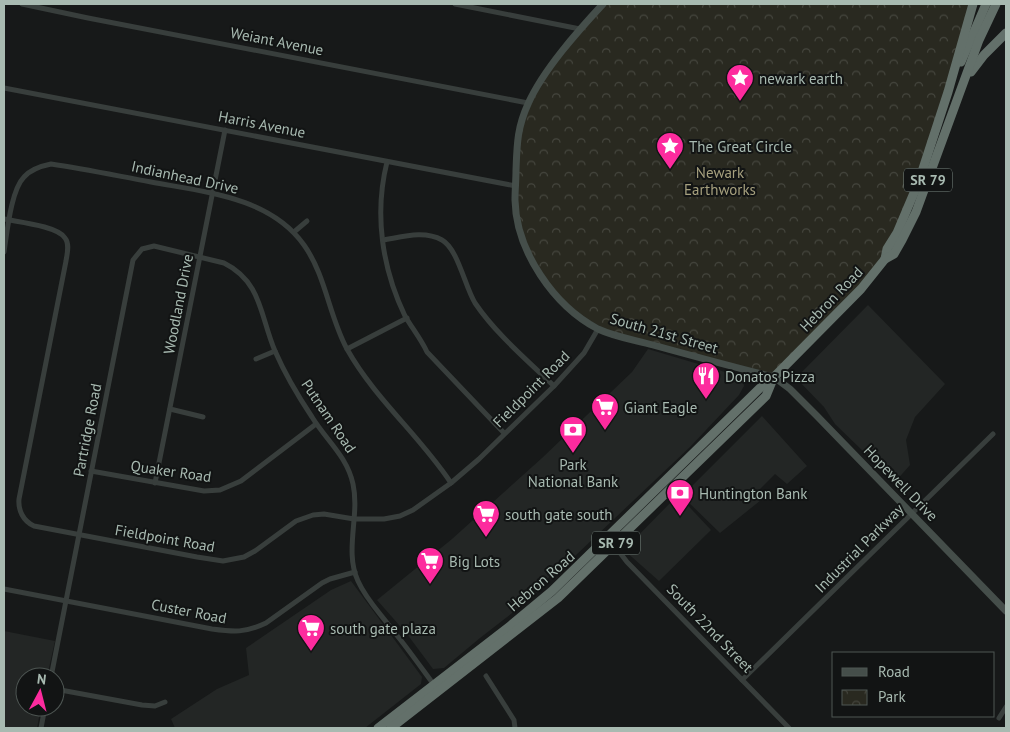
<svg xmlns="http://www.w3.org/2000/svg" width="1010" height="732" viewBox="0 0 1010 732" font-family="'PT Sans',sans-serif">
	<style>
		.built { fill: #232625 }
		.park { fill: url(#park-crowns) }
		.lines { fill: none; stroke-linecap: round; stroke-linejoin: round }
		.street { stroke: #383e3c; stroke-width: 5 }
		.secondary { stroke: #454e4a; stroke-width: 7 }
		.highway { stroke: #63706a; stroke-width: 9 }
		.labels { text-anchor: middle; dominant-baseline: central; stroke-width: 4; stroke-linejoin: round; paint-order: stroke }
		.shield { fill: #121414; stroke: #7b8882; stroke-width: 1 }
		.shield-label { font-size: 14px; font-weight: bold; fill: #a8bab1 }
		.street-label { font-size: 15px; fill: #a8bab1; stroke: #121414 }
		.poi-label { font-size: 15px; fill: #a8bab1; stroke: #121414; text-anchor: start }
		.park-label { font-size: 15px; fill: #a6a07e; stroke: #121414 }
	</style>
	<defs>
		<pattern id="park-crowns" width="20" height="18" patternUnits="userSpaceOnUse" patternTransform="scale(1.25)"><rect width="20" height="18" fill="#292920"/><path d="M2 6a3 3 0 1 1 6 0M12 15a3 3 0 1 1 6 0" fill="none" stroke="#45463e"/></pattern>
	</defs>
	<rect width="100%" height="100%" fill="#171919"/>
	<g class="built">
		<path d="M 868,305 L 945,384 L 915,417 L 906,440 L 910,465 L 895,482 L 835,424 L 824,407 L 796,378 Z"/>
		<path d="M 648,349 L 742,377 L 744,386 L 739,395 L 690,447 L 575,556 L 556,568 L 534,596 L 480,638 L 444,668 L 433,669 L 407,634 L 377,600 L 452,539 L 542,458 L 632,372 Z"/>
		<path d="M 762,416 L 807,466 L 787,484 L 775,474 L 755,494 L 761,500 L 720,533 L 682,496 Z"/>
		<path d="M 678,495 L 711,530 L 659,581 L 624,550 Z"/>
		<path d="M 351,581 L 422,677 L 421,684 L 365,728 L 175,728 L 171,719 L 217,689 L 249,675 L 246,648 L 331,590 Z"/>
		<path d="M 4,631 L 55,641 L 47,677 L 25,677 L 25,707 L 41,707 L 37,728 L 4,728 Z"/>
	</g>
	<path class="park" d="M 603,4 L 973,4 L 948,92 L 885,259 L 774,377 L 617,335 L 577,314 L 538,271 L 518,221 L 519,128 L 542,78 Z"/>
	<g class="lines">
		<g class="street">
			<path d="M 22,4 L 88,18 L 528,103"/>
			<path d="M 455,4 L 580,29"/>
			<path d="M 4,88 L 516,186"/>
			<path d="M 387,162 C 374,214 382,268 405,316 C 412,328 421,339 427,352 L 504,433"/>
			<path d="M 4,219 C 18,222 58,226 65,238 C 70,244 67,254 66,261 L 19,499 C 18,510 23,521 34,526 L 197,557 L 223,561 L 244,557 L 255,551 L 296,521 L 313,515 L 324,514 L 354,519 L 384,519 L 400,516 L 413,510 L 451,483 L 479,459 L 554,386 L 584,353 L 598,329"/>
			<path d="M 294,232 L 307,221"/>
			<path d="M 383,240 C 402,237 424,230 442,240 C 458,249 465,287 475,303 C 496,334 527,360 554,386"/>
			<path d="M 4,252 C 7,233 11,190 24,177 C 31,169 41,166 51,164 C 85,169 118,176 151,182 C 205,192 270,197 304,245 C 326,276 329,316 347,349 C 375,399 420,436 451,483"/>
			<path d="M 347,349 L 407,318"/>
			<path d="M 256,359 L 275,351"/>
			<path d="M 170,409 L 203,417"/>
			<path d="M 91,471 L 204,491 L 220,490 L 241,481 L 316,424"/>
			<path d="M 155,483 L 225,130"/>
			<path d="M 614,545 L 627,562 L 789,728"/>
			<path d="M 4,589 L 212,629 C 234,632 245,633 266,623 L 322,583 L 330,579 L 355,572"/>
			<path d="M 486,676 L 514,720 L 515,728"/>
			<path d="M 51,677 L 133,260 L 142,249 L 154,246 L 224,263 C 262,282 260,316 275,351 C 285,374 298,396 312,417 C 326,440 347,456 353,484 C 360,516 344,551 358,581 C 366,599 379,612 391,628 C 406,646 420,666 434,685"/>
			<path d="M 742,680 L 993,434"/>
			<path d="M 55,689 L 142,705 L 155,706 L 165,702"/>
			<path d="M 999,718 L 1006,707"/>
			<path d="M 41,728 L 45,707"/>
		</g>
		<path class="secondary" d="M 603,4 C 578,31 543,70 528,104 C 517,128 517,145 516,170 C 516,180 515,190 515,200 C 516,251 554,306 598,329 C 615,337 635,340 653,345 C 693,356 733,367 774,377 L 790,389 L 817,416 L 1006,611"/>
		<g class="highway">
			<path d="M 961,62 L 986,4"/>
			<path d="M 971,72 L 984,55 L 1006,33"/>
			<path d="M 885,259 L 887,249 L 897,233 L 919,181 L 948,92 L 973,4"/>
			<path d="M 378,728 L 510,626 L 552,591 L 760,388 L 774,377 L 861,289 L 885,259 L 894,254 L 902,240 L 916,212 L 979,40 L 996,4"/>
			<path d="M 391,728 L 558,598 L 766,396 L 773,379"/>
		</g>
	</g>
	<defs>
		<symbol id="sight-pin" viewBox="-11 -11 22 30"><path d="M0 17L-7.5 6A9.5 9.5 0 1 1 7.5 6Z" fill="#fd2b9e" stroke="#121414"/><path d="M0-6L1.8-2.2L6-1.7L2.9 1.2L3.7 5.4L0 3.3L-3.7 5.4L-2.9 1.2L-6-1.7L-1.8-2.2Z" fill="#fff"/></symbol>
		<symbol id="restaurant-pin" viewBox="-11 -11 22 30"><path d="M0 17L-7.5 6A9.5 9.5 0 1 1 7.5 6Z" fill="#fd2b9e" stroke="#121414"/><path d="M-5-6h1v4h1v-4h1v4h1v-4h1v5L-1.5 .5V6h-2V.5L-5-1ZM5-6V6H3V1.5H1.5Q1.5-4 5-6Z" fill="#fff"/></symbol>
		<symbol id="supermarket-pin" viewBox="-11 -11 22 30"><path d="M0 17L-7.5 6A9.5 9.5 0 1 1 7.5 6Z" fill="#fd2b9e" stroke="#121414"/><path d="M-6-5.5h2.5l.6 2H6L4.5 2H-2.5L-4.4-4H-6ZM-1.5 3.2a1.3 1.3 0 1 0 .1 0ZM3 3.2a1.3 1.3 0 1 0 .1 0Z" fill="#fff"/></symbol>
		<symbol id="bank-pin" viewBox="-11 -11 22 30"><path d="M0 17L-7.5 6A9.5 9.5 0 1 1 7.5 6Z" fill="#fd2b9e" stroke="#121414"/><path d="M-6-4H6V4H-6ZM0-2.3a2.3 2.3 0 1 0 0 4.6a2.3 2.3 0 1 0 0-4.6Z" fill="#fff"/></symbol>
	</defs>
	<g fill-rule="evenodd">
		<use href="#sight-pin" x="724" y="62" width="32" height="43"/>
		<use href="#sight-pin" x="654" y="130" width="32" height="43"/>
		<use href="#restaurant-pin" x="690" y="360" width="32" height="43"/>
		<use href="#supermarket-pin" x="589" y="391" width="32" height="43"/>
		<use href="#bank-pin" x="557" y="414" width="32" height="43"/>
		<use href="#bank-pin" x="664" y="477" width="32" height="43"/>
		<use href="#supermarket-pin" x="470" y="498" width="32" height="43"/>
		<use href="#supermarket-pin" x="414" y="545" width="32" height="43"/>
		<use href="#supermarket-pin" x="295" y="612" width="32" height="43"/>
	</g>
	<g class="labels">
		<g class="shield">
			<rect x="904" y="168.5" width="48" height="23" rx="4"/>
			<rect x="592" y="531.5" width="48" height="23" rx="4"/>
		</g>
		<g class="shield-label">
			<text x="928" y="180">SR 79</text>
			<text x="616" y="543">SR 79</text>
		</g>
		<g class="street-label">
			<text transform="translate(277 41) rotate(11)">Weiant Avenue</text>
			<text transform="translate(262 124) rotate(11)">Harris Avenue</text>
			<text transform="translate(185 177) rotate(12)">Indianhead Drive</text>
			<text transform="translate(831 299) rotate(-46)">Hebron Road</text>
			<text transform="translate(178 304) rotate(-79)">Woodland Drive</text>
			<text transform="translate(664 333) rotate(16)">South 21st Street</text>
			<text transform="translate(531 389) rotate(-45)">Fieldpoint Road</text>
			<text transform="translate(329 416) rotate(56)">Putnam Road</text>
			<text transform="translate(87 430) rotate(-79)">Partridge Road</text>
			<text transform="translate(171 471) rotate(8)">Quaker Road</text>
			<text transform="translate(901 483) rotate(46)">Hopewell Drive</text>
			<text transform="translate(165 538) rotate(10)">Fieldpoint Road</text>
			<text transform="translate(859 548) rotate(-45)">Industrial Parkway</text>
			<text transform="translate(541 581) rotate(-41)">Hebron Road</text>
			<text transform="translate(189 611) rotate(11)">Custer Road</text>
			<text transform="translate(710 628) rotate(46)">South 22nd Street</text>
		</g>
		<g class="poi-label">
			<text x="759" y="78">newark earth</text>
			<text x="689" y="146">The Great Circle</text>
			<text x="725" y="376">Donatos Pizza</text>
			<text x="624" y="407">Giant Eagle</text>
			<text x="573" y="464" text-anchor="middle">Park<tspan x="573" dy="17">National Bank</tspan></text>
			<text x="699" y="493">Huntington Bank</text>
			<text x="505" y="514">south gate south</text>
			<text x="449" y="561">Big Lots</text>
			<text x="330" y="628">south gate plaza</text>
		</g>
		<g class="park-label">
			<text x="720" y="172">Newark<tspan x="720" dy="17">Earthworks</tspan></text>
		</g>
	</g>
	<rect width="1010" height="732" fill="none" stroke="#a8bab1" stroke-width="10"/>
	<rect x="832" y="652" width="162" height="65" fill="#121414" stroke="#4e5653"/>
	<rect x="842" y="668" width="25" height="8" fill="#454e4a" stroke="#4e5653"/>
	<text x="878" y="677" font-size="15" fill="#a8bab1">Road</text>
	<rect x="842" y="690" width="25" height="15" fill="url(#park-crowns)" stroke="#4e5653"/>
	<text x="878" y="702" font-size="15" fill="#a8bab1">Park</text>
	<g transform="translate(40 692) rotate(7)"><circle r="24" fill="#121414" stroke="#4e5653"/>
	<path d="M0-4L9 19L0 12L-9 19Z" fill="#fd2b9e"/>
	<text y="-8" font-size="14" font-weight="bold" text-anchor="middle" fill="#a8bab1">N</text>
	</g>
</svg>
